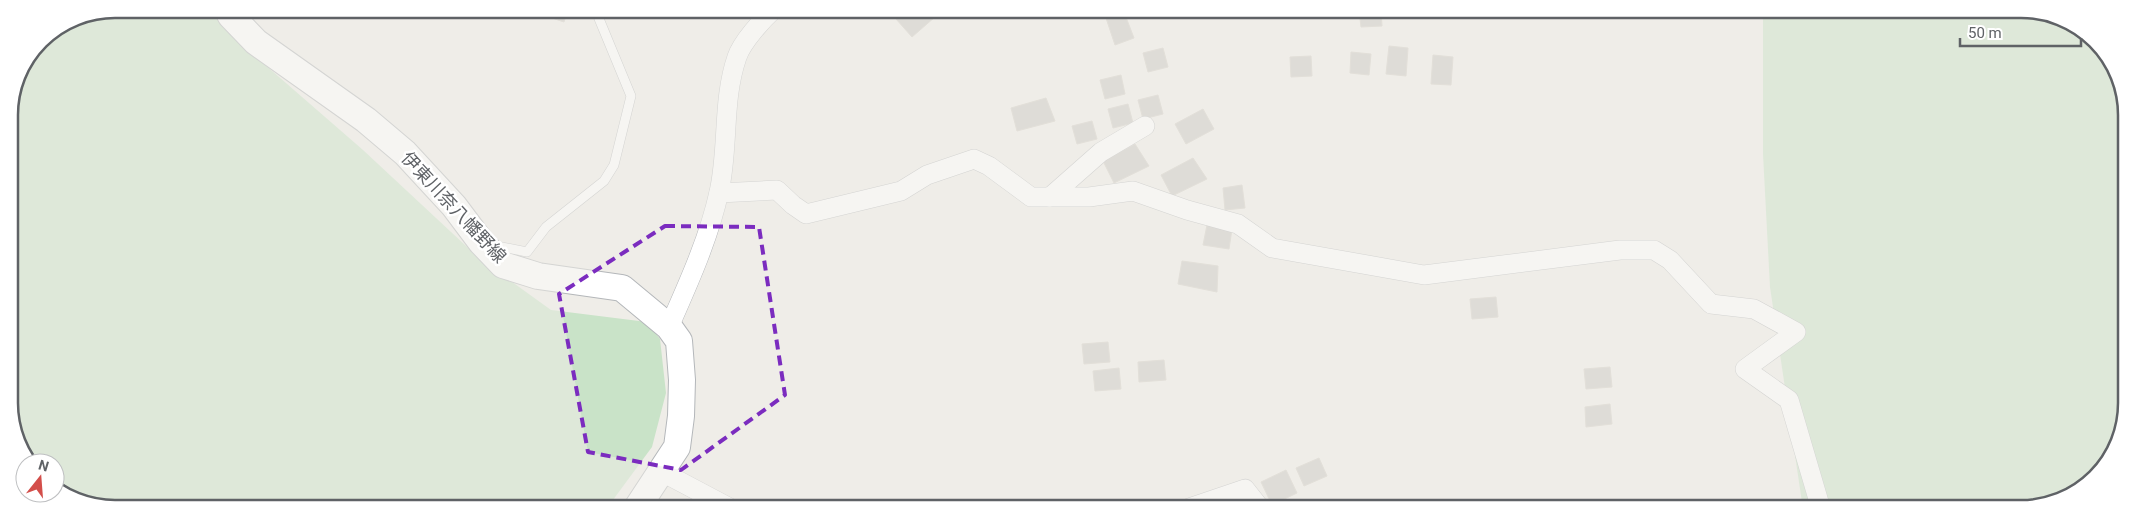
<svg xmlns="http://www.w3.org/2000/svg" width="2135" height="518" viewBox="0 0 2135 518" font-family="Roboto,'Noto Sans JP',sans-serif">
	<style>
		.green { fill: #c9e3c8 }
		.building { fill: #cbc8c4; stroke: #d3cfc7 }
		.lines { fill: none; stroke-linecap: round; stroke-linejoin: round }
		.lane-casing { stroke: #b5b7ba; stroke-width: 10 }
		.street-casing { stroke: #b5b7ba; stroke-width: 20 }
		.secondary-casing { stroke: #b4b7ba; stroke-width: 28 }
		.lane { stroke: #fff; stroke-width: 9 }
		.street { stroke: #fff; stroke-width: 19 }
		.secondary { stroke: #fff; stroke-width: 26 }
		.marked { fill: none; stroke: #7b2cbf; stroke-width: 4; stroke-dasharray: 10 6; stroke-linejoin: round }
		.labels { text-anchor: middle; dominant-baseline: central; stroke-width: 5; stroke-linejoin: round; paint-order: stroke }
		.street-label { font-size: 18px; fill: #5f6266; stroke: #fff }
		.rim { fill: none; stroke: #5f6266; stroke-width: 2.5 }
	</style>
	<rect width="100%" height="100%" fill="#efede8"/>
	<g class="green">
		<path d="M 114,9 L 215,9 L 249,51 L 363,150 L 480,259 L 551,310 L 647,322 L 660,339 L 666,393 L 652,447 L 607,508 L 93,507 L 55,487 L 55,463 L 31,463 L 11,425 L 9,108 L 17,74 L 40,39 L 74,17 Z"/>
		<path d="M 1763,11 L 2042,11 L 2095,39 L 2124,93 L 2124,425 L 2090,483 L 2028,509 L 1803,509 L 1770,287 L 1763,154 Z"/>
	</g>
	<g class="building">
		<path d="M 548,9 L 568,9 L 564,22 L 546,16 Z"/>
		<path d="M 888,10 L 943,10 L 912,37 Z"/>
		<path d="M 1359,10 L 1381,10 L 1382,26 L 1361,27 Z"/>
		<path d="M 1124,12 L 1134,38 L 1115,45 L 1106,18 Z"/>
		<path d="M 1389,46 L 1408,48 L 1406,76 L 1386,74 Z"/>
		<path d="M 1163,48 L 1168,67 L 1148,72 L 1143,53 Z"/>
		<path d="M 1351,52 L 1371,54 L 1369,75 L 1350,73 Z"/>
		<path d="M 1433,55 L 1453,57 L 1451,85 L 1431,84 Z"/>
		<path d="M 1311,56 L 1312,76 L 1291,77 L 1290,57 Z"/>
		<path d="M 1121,75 L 1125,94 L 1105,99 L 1100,80 Z"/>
		<path d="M 1158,95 L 1163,114 L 1143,119 L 1138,100 Z"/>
		<path d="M 1046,98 L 1055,121 L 1017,131 L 1011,108 Z"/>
		<path d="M 1128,104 L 1133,123 L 1113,128 L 1108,109 Z"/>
		<path d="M 1203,109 L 1214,129 L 1186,144 L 1175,124 Z"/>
		<path d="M 1092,121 L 1097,139 L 1077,144 L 1072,126 Z"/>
		<path d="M 1135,144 L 1149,166 L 1114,183 L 1103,161 Z"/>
		<path d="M 1193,158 L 1207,179 L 1172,196 L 1161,175 Z"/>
		<path d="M 1242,185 L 1245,208 L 1225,210 L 1223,188 Z"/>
		<path d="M 1207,225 L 1232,229 L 1229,249 L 1203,245 Z"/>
		<path d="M 1182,261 L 1218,266 L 1217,292 L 1178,284 Z"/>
		<path d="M 1496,297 L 1498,317 L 1472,319 L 1470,299 Z"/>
		<path d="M 1108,342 L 1110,362 L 1084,364 L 1082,344 Z"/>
		<path d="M 1164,360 L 1166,380 L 1139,382 L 1138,362 Z"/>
		<path d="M 1610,367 L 1612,387 L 1586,389 L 1584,369 Z"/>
		<path d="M 1119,368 L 1121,389 L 1095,391 L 1093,371 Z"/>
		<path d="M 1610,404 L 1612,424 L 1586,427 L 1585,407 Z"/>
		<path d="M 1319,458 L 1327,476 L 1304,486 L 1296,468 Z"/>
		<path d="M 1286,470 L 1297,493 L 1272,505 L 1261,482 Z"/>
	</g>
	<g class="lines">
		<defs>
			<path id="lane" d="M 492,245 L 527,252 L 546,227 L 604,181 L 614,165 L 631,96 L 595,9"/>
			<g id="street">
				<path d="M 719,193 L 777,190 L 793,205 L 806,214 L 901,191 L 927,175 L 974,159 L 989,166 L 1031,197 L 1089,197 L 1133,191 L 1187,210 L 1238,224 L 1272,248 L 1424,275 L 1620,250 L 1654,250 L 1670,260 L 1711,304 L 1754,309 L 1796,332 L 1745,369 L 1789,400 L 1821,509"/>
				<path d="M 1050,197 L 1101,152 L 1145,126"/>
				<path d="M 669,327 C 688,284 709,238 719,192 C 729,148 722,100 737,57 C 742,42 762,20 774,9"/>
				<path d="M 662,472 L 730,508"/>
				<path d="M 1189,508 L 1245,489 L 1260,508"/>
			</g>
			<path id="secondary" d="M 227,9 L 231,16 L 256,42 L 366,120 L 405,153 L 454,206 L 481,242 L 503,265 L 538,276 L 622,288 L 669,327 L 679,341 L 682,380 L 681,416 L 677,447 L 637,508"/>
		</defs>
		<use href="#lane" class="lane-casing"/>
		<use href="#street" class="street-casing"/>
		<use href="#secondary" class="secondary-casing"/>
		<use href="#lane" class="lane"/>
		<use href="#street" class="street"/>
		<use href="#secondary" class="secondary"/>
	</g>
	<path d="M0 0H2135V518H0ZM 665,226 L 759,227 L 785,395 L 681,470 L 588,452 L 559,294 Z" fill="#efede8" fill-opacity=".55" fill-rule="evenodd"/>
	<path class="marked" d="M 665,226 L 759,227 L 785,395 L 681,470 L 588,452 L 559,294 Z"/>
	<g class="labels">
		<g class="street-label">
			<text transform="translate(454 207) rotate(47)">伊東川奈八幡野線</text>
		</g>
	</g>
	<path d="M0 0H2135V518H0ZM115 18H2021A97 97 0 0 1 2118 115V403A97 97 0 0 1 2021 500H115A97 97 0 0 1 18 403V115A97 97 0 0 1 115 18Z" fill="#fff" fill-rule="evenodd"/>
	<path class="rim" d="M115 18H2021A97 97 0 0 1 2118 115V403A97 97 0 0 1 2021 500H115A97 97 0 0 1 18 403V115A97 97 0 0 1 115 18Z"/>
	<g transform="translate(40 478) rotate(17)"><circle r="24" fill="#ffffff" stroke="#bfc0c2"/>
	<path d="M0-4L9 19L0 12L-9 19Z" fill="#d34e4a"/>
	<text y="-8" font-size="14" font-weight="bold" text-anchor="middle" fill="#5f6266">N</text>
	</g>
	<path d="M1960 38v8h121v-8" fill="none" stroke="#5f6266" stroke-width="2.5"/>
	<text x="1968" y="38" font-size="15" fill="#5f6266" stroke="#ffffff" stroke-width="4" paint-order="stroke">50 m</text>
</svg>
